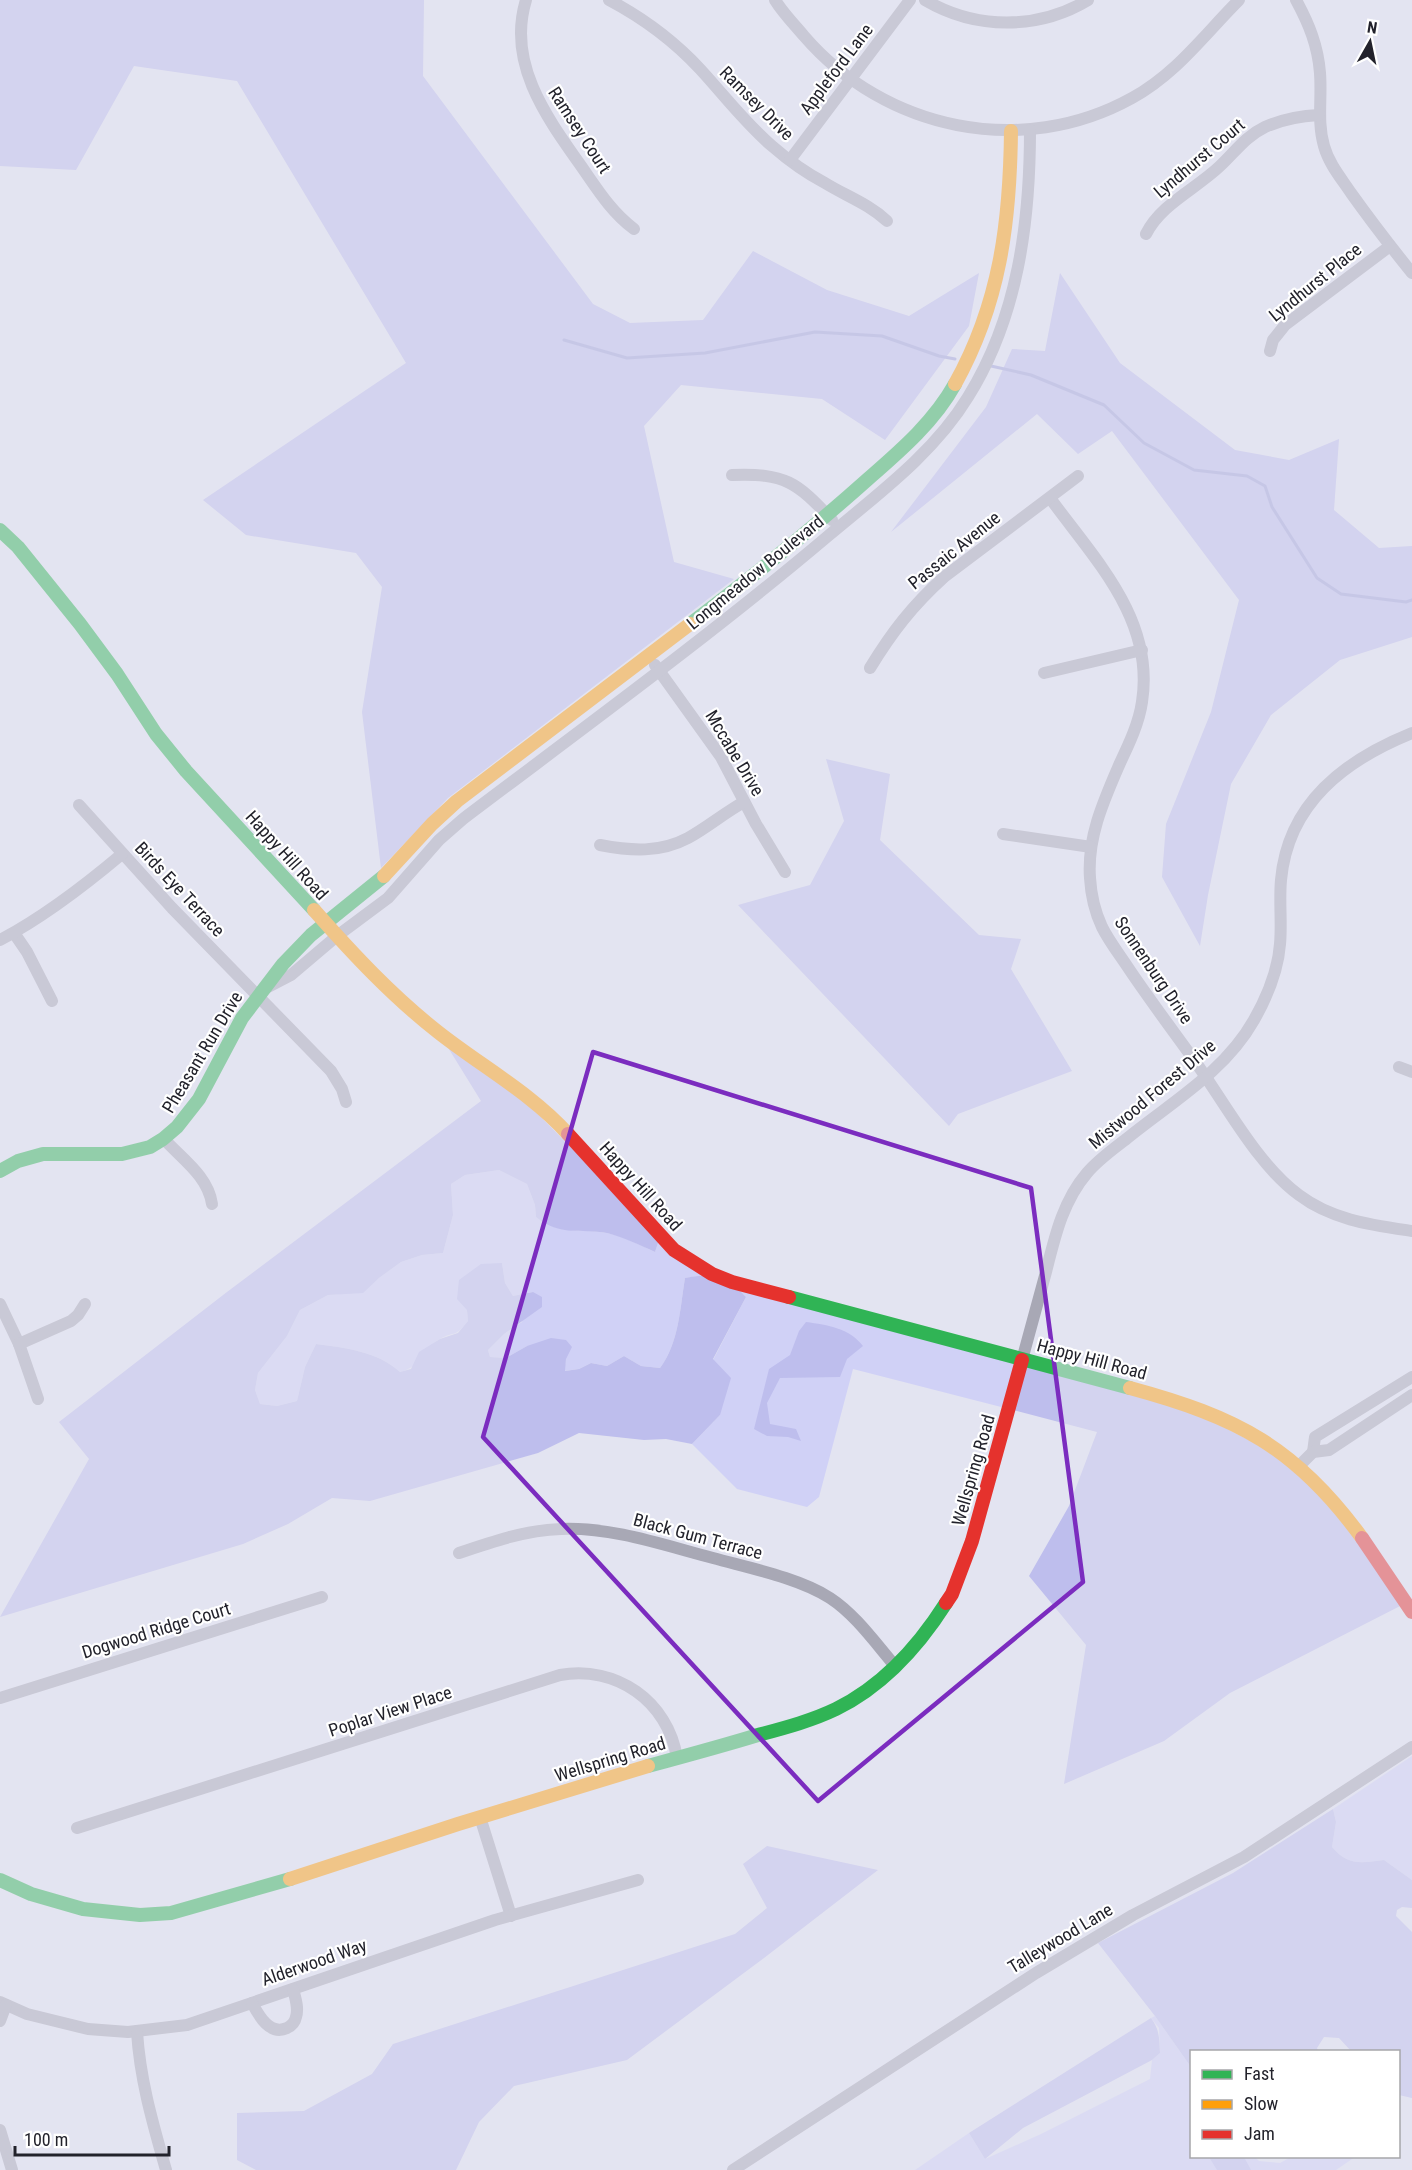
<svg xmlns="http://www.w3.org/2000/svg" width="1412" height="2170" viewBox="0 0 1412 2170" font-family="'Roboto Condensed',sans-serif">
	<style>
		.green { fill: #d0d1f6 }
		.forest { fill: #bebeed }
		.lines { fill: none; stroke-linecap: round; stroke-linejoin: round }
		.stream { stroke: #a3a4da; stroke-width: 3 }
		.street { stroke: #a8a8b5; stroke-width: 12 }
		.fast { stroke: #30b455; stroke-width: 14 }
		.slow { stroke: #ff9f0a; stroke-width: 14 }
		.jam { stroke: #e5322d; stroke-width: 14 }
		.marked { fill: none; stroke: #7b2cbf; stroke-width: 4.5; stroke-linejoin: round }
		.labels { text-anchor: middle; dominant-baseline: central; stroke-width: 4.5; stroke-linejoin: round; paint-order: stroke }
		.street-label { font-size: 18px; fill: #22222b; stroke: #fff }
	</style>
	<rect width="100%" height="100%" fill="#e3e4f1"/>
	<g class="green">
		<path d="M 499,1170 L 527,1184 L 535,1205 L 536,1217 C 561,1236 579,1228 607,1233 C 623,1236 640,1245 655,1252 L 660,1237 L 712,1274 L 685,1278 C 680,1308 679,1343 660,1368 L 641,1366 L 624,1356 L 607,1366 L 591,1363 L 579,1369 L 564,1371 L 566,1359 L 527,1346 L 506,1358 L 490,1357 L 488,1350 L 504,1334 L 522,1322 L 533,1292 L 513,1296 L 505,1283 L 502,1263 L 467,1310 L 468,1321 C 454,1339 455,1330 440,1339 C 423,1348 422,1367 400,1372 C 377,1351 345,1348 316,1344 L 305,1367 L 297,1401 L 277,1406 L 260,1404 L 255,1390 L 258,1373 L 287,1336 L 300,1310 L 328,1295 L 363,1292 L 379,1278 L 401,1262 L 422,1255 L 443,1253 L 453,1215 L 451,1184 L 465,1175 Z"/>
		<path d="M 732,1282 L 1022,1360 L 1009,1409 L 853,1369 L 819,1497 L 807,1507 L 737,1489 L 692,1444 L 720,1415 L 713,1360 L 746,1297 Z"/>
		<path d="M 1412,1756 L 1412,1880 L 1384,1860 C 1361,1863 1348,1866 1332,1847 L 1336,1822 L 1333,1809 Z"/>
		<path d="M 1155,2016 L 1191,2067 L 1192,2156 L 1255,2157 L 1259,2161 L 1280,2163 L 1291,2157 L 1355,2157 L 1336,2170 L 915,2170 L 969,2133 L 985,2159 L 1041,2134 L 1150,2079 L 1152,2060 L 1160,2053 L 1159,2028 L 1151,2018 Z"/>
	</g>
	<g class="forest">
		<path d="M 0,0 L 424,0 L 423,76 L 593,304 L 630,323 L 703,320 L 753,251 L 827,290 L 909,316 L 979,273 L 969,326 L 885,440 L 822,399 L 681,385 L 644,426 L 674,562 L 734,579 L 448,798 L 381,868 L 362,712 L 382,587 L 356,553 L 246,535 L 203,500 L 406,363 L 237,81 L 134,66 L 76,170 L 0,166 Z"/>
		<path d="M 1060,273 L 1120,363 L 1235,450 L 1289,460 L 1339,439 L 1334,510 L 1379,548 L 1412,546 L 1412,637 L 1340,660 L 1271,715 L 1231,784 L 1208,895 L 1200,946 L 1162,877 L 1166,824 L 1211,712 L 1239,600 L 1112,431 L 1078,454 L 1037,414 L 891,532 L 986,407 L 1012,349 L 1045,351 Z"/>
		<path d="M 826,759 L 890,774 L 880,840 L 979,935 L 1021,939 L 1011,969 L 1072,1071 L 958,1114 L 949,1126 L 738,905 L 810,885 L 844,821 Z"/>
		<path d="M 439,1033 L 500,1076 L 660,1237 L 655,1252 C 640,1245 623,1237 607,1233 C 579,1228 561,1237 536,1217 L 535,1205 L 527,1184 L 499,1170 L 465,1175 L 451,1184 L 453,1215 L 443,1253 L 422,1255 L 401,1262 L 379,1278 L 363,1293 L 328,1295 L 300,1310 L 287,1336 L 258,1373 L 255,1390 L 260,1404 L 277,1406 L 297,1401 L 305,1367 L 316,1344 C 345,1348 377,1351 400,1372 L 411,1369 L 419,1352 L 440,1339 L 458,1333 L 468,1321 L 467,1310 L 457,1299 L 459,1280 L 481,1264 L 502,1263 L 505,1283 L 513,1296 L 533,1292 L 542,1297 L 542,1307 L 504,1334 L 488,1350 L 490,1357 L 506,1358 L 527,1346 L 551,1338 L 566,1340 L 572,1347 L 566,1359 L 565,1371 L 579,1369 L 591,1363 L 607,1366 L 624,1356 L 641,1366 L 660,1368 C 679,1343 680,1308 685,1278 C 716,1273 724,1273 746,1297 L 713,1359 L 731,1378 L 720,1415 L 692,1444 L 666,1439 L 644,1440 L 579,1433 L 538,1453 L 370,1501 L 332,1498 L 288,1524 L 243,1544 L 0,1617 L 89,1459 L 59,1422 L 227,1292 L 481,1101 Z"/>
		<path d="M 806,1322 C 828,1325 849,1328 863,1346 L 847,1359 L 840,1377 L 780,1378 L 767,1403 L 770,1424 L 796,1429 L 801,1441 L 788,1437 L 767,1436 L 754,1429 L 769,1369 L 790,1355 L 799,1331 Z"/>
		<path d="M 1022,1360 L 1167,1398 L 1299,1466 L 1406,1603 L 1230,1693 L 1164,1741 L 1064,1784 L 1086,1645 L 1029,1576 L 1069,1506 L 1097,1432 L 1009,1409 Z"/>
		<path d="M 1333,1809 L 1336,1822 L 1332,1847 C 1348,1866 1361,1863 1384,1860 L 1412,1880 L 1412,1908 L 1402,1907 L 1397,1910 L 1396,1916 L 1412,1932 L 1412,2098 L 1399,2095 L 1398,2052 L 1351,2051 L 1339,2038 L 1324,2037 L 1317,2048 L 1318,2051 L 1192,2052 L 1191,2067 L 1155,2016 L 1098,1943 L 1233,1873 Z"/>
		<path d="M 767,1846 L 878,1870 L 764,1958 L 627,2060 L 514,2086 L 479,2122 L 456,2170 L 256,2170 L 237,2160 L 237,2113 L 304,2111 L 372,2074 L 393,2044 L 735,1934 L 767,1908 L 743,1864 Z"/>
		<path d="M 1151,2018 C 1160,2030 1159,2039 1160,2053 L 1152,2060 L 1023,2128 L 985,2159 L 969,2133 Z"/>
		<path d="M 1209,2157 L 1244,2157 L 1251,2170 L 1217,2170 Z"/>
	</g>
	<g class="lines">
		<g class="stream">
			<path d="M 564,340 L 627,358 L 705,353 L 815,332 L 882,336 L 939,356 L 955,359"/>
			<path d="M 991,366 L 1031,375 L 1104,405 L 1144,443 L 1194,470 L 1247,476 L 1265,486 L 1272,507 L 1317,578 L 1341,594 L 1406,602 L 1412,600"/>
		</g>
		<g class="street">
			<path d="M 526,0 C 507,62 545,115 579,163 C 596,187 610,211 634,229"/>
			<path d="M 609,0 C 643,18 674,41 700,69 C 724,95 745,123 772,146 C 788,160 806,173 825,183 C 846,196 869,204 887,221"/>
			<path d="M 775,0 C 783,13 794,24 804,36 C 885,130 1022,159 1132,98 C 1176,74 1204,35 1239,0"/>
			<path d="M 925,0 C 976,30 1038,30 1088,0"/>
			<path d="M 1296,0 C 1309,24 1318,46 1320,73 C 1322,98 1317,122 1324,146 C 1329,164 1341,178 1351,193 C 1371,221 1391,247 1412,273"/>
			<path d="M 790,160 L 910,0"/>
			<path d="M 1146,234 C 1161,204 1196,189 1220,166 C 1235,152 1246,136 1265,127 C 1283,119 1300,116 1319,115"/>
			<path d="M 1270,351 L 1273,340 L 1285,325 L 1390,246"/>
			<path d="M 732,475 C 785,473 797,482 832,520"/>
			<path d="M 1050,498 C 1095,560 1155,619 1142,702 C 1139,723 1129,744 1120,763 C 1104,800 1087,837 1090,878 C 1091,895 1095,912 1102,927 C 1109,941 1119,954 1127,966 C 1147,996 1168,1024 1189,1053 C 1222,1097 1255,1163 1299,1195 C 1332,1220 1372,1225 1412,1231"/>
			<path d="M 655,665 L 721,757 L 756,824 L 785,872"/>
			<path d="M 870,668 C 892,632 912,606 944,577 L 1078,476"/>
			<path d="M 1044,673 L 1142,650"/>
			<path d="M 79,805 L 172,908 L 331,1071 L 342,1089 L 346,1102"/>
			<path d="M 1003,834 L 1091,847"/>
			<path d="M 600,845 C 631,851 660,853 688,838 C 708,827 724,813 744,802"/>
			<path d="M 14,933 L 27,952 L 52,1001"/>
			<path d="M 0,940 C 44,917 84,886 122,854"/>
			<path d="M 268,987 L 291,975 L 337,936 L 388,898 L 439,840 L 463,819 C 586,726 711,635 828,536 C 878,494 934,453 968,397 C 1018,317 1030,222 1030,130"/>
			<path d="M 1399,1067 L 1412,1072"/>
			<path d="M 164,1139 C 182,1159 208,1176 212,1204"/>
			<path d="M 0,1304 L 19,1344 L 38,1399"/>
			<path d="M 19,1344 L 71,1321 L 78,1315 L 85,1304"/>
			<path d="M 1022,1360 C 1030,1330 1038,1301 1046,1272 C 1055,1236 1063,1201 1087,1173 C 1098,1160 1112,1150 1125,1140 C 1170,1103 1224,1073 1254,1020 C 1267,997 1278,971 1280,944 C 1282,923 1279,901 1281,880 C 1288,803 1345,760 1412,733"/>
			<path d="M 1313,1452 L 1315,1437 L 1412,1377"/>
			<path d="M 1299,1466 L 1313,1452 L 1329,1450 L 1412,1395"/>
			<path d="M 459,1553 C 491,1542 526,1530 561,1529 C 613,1527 663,1545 713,1558 C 749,1568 799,1578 830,1598 C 856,1615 876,1644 896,1667"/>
			<path d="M 0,1698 L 322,1597"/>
			<path d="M 480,1817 L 511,1916"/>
			<path d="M 77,1828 L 560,1675 C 616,1665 668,1701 677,1758"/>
			<path d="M 0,2002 L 27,2014 L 88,2029 L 128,2032 L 187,2025 L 495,1920 L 638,1880"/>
			<path d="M 252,2003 C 259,2016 270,2036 287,2028 C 291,2026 295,2022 296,2017 C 299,2008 295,1997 293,1989"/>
			<path d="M 0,2021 L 6,2005"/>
			<path d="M 137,2032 C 140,2080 153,2124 166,2170"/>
			<path d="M 0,2130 L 12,2170"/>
			<path d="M 733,2170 L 1036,1973 L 1133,1915 L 1244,1857 L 1412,1747"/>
		</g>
		<g class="fast">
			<path d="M 0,530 L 18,547 L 80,624 L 117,674 L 156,734 L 186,771 L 314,910"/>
			<path d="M 690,624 C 751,578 811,530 868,479 C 900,451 934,422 955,384"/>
			<path d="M 0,1171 L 18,1161 L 43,1154 L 122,1154 L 150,1147 L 163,1139 L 177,1127 L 199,1099 L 242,1018 L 283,964 L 311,935 L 384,876"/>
			<path d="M 789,1297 L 1130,1388"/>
			<path d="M 648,1766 C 685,1756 722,1746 758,1735 C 784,1728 811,1721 836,1709 C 883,1686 918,1647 946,1603"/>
			<path d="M 0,1880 L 31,1894 L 83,1909 L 140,1915 L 171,1913 L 290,1879"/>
		</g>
		<g class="slow">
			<path d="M 955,384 C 1000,303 1010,223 1011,131"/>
			<path d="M 384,876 L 432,824 L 457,801 L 690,624"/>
			<path d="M 314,910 C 353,954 392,996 438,1032 C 481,1066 531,1093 568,1134"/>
			<path d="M 1130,1388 C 1237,1417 1296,1447 1362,1538"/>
			<path d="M 290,1879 L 458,1824 L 648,1766"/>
		</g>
		<g class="jam">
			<path d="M 568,1134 L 674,1250 L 712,1274 L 732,1282 L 789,1297"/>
			<path d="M 1362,1538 L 1412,1612"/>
			<path d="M 946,1603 L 952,1594 L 972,1541 L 1022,1360"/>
		</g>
	</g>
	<path d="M0 0H1412V2170H0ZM 593,1052 L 1031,1188 L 1083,1582 L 818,1801 L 483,1437 Z" fill="#e3e4f1" fill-opacity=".55" fill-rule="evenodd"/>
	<path class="marked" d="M 593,1052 L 1031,1188 L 1083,1582 L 818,1801 L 483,1437 Z"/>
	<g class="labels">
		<g class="street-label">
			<text transform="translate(836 69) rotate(-53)">Appleford Lane</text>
			<text transform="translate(757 103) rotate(45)">Ramsey Drive</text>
			<text transform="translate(580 130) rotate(57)">Ramsey Court</text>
			<text transform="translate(1199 158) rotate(-40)">Lyndhurst Court</text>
			<text transform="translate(1315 282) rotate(-39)">Lyndhurst Place</text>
			<text transform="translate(954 550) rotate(-39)">Passaic Avenue</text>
			<text transform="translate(755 572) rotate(-39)">Longmeadow Boulevard</text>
			<text transform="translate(735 753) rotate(59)">Mccabe Drive</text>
			<text transform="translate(287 855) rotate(48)">Happy Hill Road</text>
			<text transform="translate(180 889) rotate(47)">Birds Eye Terrace</text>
			<text transform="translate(1154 970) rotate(56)">Sonnenburg Drive</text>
			<text transform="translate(202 1052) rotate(-59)">Pheasant Run Drive</text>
			<text transform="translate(1152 1094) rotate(-40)">Mistwood Forest Drive</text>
			<text transform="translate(641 1186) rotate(48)">Happy Hill Road</text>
			<text transform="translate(1092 1359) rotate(15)">Happy Hill Road</text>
			<text transform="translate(973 1470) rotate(-74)">Wellspring Road</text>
			<text transform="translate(698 1536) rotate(15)">Black Gum Terrace</text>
			<text transform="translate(156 1630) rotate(-17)">Dogwood Ridge Court</text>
			<text transform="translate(390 1711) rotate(-18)">Poplar View Place</text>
			<text transform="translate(610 1759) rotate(-17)">Wellspring Road</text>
			<text transform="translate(1060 1938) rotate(-31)">Talleywood Lane</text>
			<text transform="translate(314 1962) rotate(-19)">Alderwood Way</text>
		</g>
	</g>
	<rect x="1190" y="2050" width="210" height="108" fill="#ffffff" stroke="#a7a7aa" stroke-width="1.5"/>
	<rect x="1202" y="2070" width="30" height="9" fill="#30b455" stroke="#a7a7aa" stroke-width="1.5"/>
	<text x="1244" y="2080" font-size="18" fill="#22222b">Fast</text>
	<rect x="1202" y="2100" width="30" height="9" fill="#ff9f0a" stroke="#a7a7aa" stroke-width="1.5"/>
	<text x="1244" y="2110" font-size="18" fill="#22222b">Slow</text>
	<rect x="1202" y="2130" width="30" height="9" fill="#e5322d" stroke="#a7a7aa" stroke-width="1.5"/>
	<text x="1244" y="2140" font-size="18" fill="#22222b">Jam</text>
	<g transform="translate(1370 42) rotate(9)" stroke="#ffffff" stroke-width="4.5" paint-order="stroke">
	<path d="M0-4.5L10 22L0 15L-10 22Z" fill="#22222b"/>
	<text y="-9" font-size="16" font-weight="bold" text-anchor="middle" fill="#22222b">N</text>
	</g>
	<path d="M15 2146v9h154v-9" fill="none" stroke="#22222b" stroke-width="3"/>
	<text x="24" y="2146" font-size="18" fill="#22222b" stroke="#ffffff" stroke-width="4.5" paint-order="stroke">100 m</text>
</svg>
